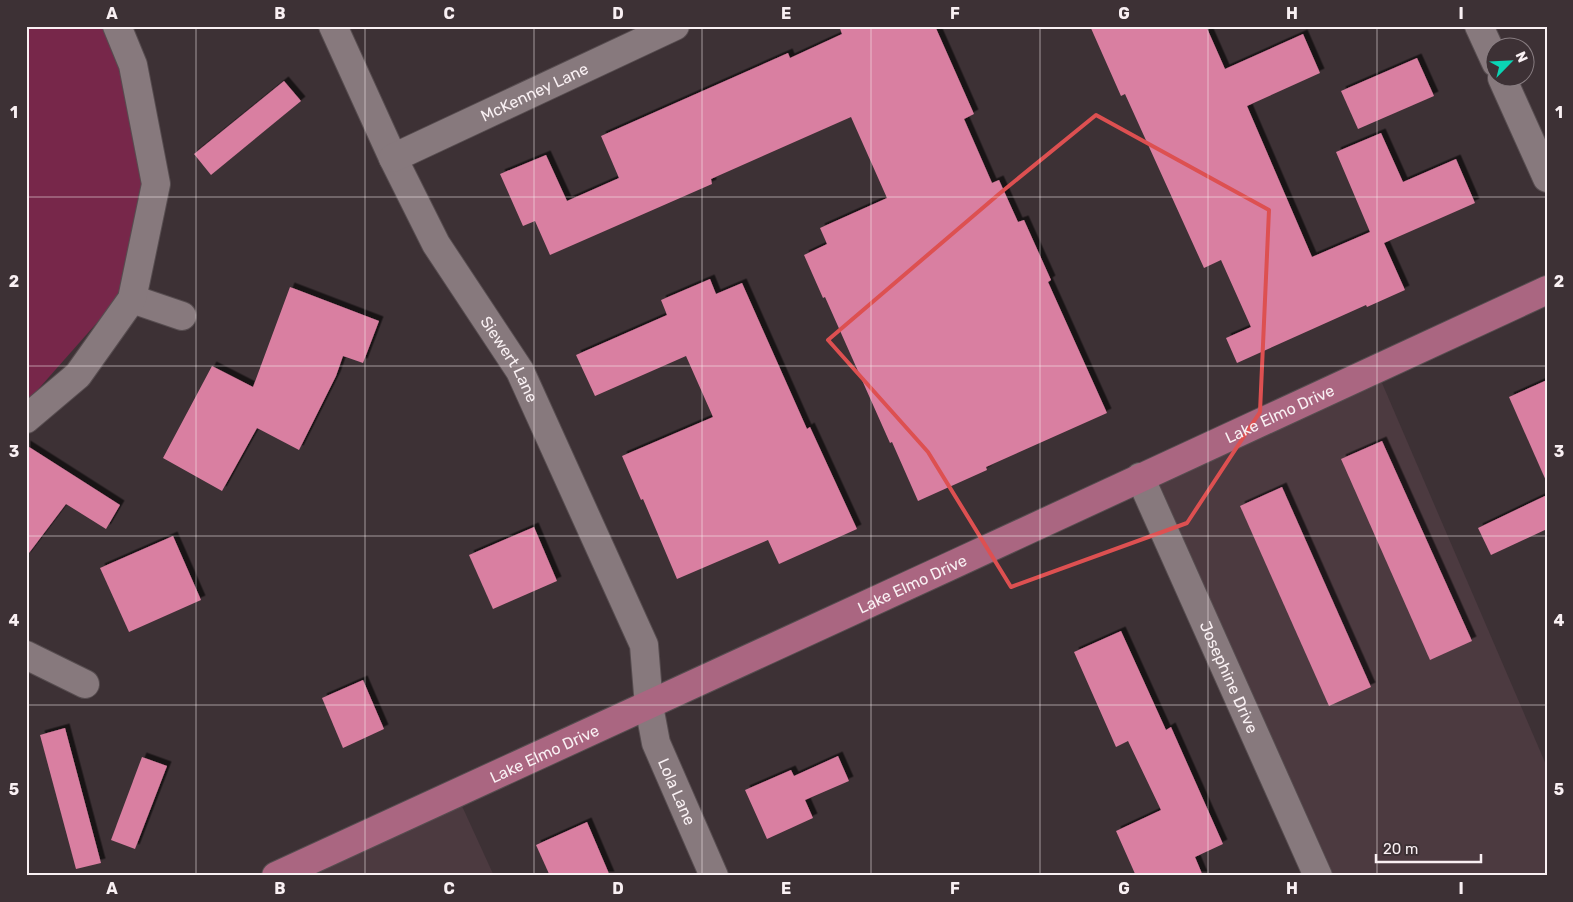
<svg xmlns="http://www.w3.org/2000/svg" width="1573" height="902" viewBox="0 0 1573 902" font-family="Rubik,sans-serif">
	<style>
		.built { fill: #4c3a40 }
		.green { fill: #77274a }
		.building { fill: #d97fa1; filter: url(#shadow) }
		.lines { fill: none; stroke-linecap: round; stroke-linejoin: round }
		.minor-casing { stroke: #574d50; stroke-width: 30 }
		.major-casing { stroke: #574d50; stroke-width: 30 }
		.minor { stroke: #87797d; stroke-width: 28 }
		.major { stroke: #aa6681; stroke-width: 28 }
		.marked { fill: none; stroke: #dd5051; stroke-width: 4; stroke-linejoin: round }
		.grid { fill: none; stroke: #f9f0f3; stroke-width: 1; stroke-opacity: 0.55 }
		.labels { text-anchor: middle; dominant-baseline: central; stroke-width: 5; stroke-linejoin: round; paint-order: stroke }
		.street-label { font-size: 16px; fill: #f9f0f3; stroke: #3d3135 }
		.neatline { fill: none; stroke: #f9f0f3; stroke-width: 2 }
		.grid-label { font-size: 16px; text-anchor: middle; font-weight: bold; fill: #f9f0f3 }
	</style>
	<defs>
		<filter id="shadow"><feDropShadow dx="4.5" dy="-4.5" stdDeviation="0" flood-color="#0009"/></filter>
	</defs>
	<rect width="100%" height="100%" fill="#3d3135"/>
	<g class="built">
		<path d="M 1376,369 L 1547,767 L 1547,876 L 1318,876 L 1140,477 Z"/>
		<path d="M 456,793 L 494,876 L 276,876 Z"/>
	</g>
	<path class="green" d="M 26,26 L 103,26 L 121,68 L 146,160 L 145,215 L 117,300 L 34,394 L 26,399 Z"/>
	<g class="building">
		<path d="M 839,26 L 935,26 L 974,114 L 964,119 L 992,183 L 999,180 L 1018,222 L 1024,220 L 1051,280 L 1048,282 L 1107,413 L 986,467 L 987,470 L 918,501 L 892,442 L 890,443 L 825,297 L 823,298 L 804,255 L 827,244 L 820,228 L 887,198 L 851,117 L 711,179 L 712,184 L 550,255 L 535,221 L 523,226 L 500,174 L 546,155 L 567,201 L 619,178 L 601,136 L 788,53 L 790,58 L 842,34 Z"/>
		<path d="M 1090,26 L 1206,26 L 1225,69 L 1303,34 L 1320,73 L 1247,106 L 1312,257 L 1370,232 L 1336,152 L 1381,133 L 1403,182 L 1456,159 L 1475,203 L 1384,243 L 1405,290 L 1367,307 L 1366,305 L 1237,363 L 1226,338 L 1251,327 L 1221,260 L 1204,268 L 1125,94 L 1121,96 Z"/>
		<path d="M 1417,58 L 1434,96 L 1358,129 L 1341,91 Z"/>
		<path d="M 284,81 L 301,101 L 211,175 L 194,154 Z"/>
		<path d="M 710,279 L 716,294 L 742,283 L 807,429 L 810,427 L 857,529 L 779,564 L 768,540 L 677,579 L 643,499 L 641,500 L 622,456 L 713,417 L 686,356 L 595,396 L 576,355 L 667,315 L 661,300 Z"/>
		<path d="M 290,287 L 379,321 L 363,363 L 343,356 L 336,376 L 299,450 L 257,428 L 222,491 L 163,458 L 212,366 L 253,387 Z"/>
		<path d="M 1547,380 L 1547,483 L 1509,397 Z"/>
		<path d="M 1382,441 L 1472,641 L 1430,660 L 1341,459 Z"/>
		<path d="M 26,445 L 120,505 L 106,529 L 66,504 L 26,557 Z"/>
		<path d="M 1282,487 L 1371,687 L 1329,706 L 1240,506 Z"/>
		<path d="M 1547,495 L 1547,529 L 1491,555 L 1478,528 Z"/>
		<path d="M 534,527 L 557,581 L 493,609 L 469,555 Z"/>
		<path d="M 173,536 L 201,600 L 129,632 L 100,568 Z"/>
		<path d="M 1121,631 L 1166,730 L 1171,727 L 1223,844 L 1195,857 L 1203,876 L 1136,876 L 1116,831 L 1161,810 L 1128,741 L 1116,747 L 1074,652 Z"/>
		<path d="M 363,680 L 384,729 L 343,748 L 322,698 Z"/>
		<path d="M 65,728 L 101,863 L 76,869 L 40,735 Z"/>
		<path d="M 838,756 L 849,781 L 805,800 L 813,818 L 767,839 L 745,790 L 791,770 L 794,776 Z"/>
		<path d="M 142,757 L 167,766 L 135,849 L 111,840 Z"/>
		<path d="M 587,822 L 610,876 L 550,876 L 536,845 Z"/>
	</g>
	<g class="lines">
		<defs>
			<g id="minor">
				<path id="s1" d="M 333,26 L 393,158 L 436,244 L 520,371 L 644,645 L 649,706 L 656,743 L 714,876"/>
				<path d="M 1479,26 L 1496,63"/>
				<path d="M 1502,78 L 1547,178"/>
				<path id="s2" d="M 393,158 L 675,26"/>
				<path d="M 132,299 L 182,316"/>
				<path d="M 26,419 L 78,375 L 132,299 L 156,184 L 133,65 L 117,26"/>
				<path id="s3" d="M 1140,477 L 1318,876"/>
				<path d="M 26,655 L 85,684"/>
			</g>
			<g id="major">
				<path id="s4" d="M 276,876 C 701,683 1123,485 1547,290"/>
			</g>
		</defs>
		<use href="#minor" class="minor-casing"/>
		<use href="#major" class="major-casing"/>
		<use href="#minor" class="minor"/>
		<use href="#major" class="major"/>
	</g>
	<path class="marked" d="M 1096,115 L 1269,210 L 1260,412 L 1187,523 L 1011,587 L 928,452 L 828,340 L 999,194 Z"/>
	<path class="grid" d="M 196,26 L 196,876M 365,26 L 365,876M 534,26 L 534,876M 702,26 L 702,876M 871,26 L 871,876M 1040,26 L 1040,876M 1208,26 L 1208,876M 1377,26 L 1377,876M 26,197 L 1547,197M 26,366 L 1547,366M 26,536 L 1547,536M 26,705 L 1547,705"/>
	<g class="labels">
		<g class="street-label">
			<text stroke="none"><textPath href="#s2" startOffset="156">McKenney Lane</textPath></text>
			<text stroke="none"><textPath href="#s1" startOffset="378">Siewert Lane</textPath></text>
			<text stroke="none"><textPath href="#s4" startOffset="1105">Lake Elmo Drive</textPath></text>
			<text stroke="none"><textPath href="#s4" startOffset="700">Lake Elmo Drive</textPath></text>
			<text stroke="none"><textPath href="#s3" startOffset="219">Josephine Drive</textPath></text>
			<text stroke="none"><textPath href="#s4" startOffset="295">Lake Elmo Drive</textPath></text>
			<text stroke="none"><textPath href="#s1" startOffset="846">Lola Lane</textPath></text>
		</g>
	</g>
	<rect width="1573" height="902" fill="none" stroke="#3d3135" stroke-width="55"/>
	<g transform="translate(1510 62) rotate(66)"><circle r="24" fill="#3d3135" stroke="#887d81"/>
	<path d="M0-4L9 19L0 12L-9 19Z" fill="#0ad5b5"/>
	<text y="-8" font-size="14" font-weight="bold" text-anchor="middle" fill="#f9f0f3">N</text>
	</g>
	<path d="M1376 854v8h105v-8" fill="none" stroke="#f9f0f3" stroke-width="2.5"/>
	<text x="1383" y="854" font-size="15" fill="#f9f0f3" stroke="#3d3135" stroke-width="4" paint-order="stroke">20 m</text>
	<rect x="28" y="28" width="1518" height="846" class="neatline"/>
	<g class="grid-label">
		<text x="112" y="19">A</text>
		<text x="280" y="19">B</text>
		<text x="449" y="19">C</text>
		<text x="618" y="19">D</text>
		<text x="786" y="19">E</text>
		<text x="955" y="19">F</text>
		<text x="1124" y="19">G</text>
		<text x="1292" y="19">H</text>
		<text x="1461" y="19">I</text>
		<text x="14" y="118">1</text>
		<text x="1559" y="118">1</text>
		<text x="14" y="287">2</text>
		<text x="1559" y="287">2</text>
		<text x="14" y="457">3</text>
		<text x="1559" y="457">3</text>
		<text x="14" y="626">4</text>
		<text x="1559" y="626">4</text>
		<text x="14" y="795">5</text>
		<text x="1559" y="795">5</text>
		<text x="112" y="894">A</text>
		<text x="280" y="894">B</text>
		<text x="449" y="894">C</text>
		<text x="618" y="894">D</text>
		<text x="786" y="894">E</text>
		<text x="955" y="894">F</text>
		<text x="1124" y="894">G</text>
		<text x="1292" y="894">H</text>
		<text x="1461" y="894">I</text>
	</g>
</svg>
